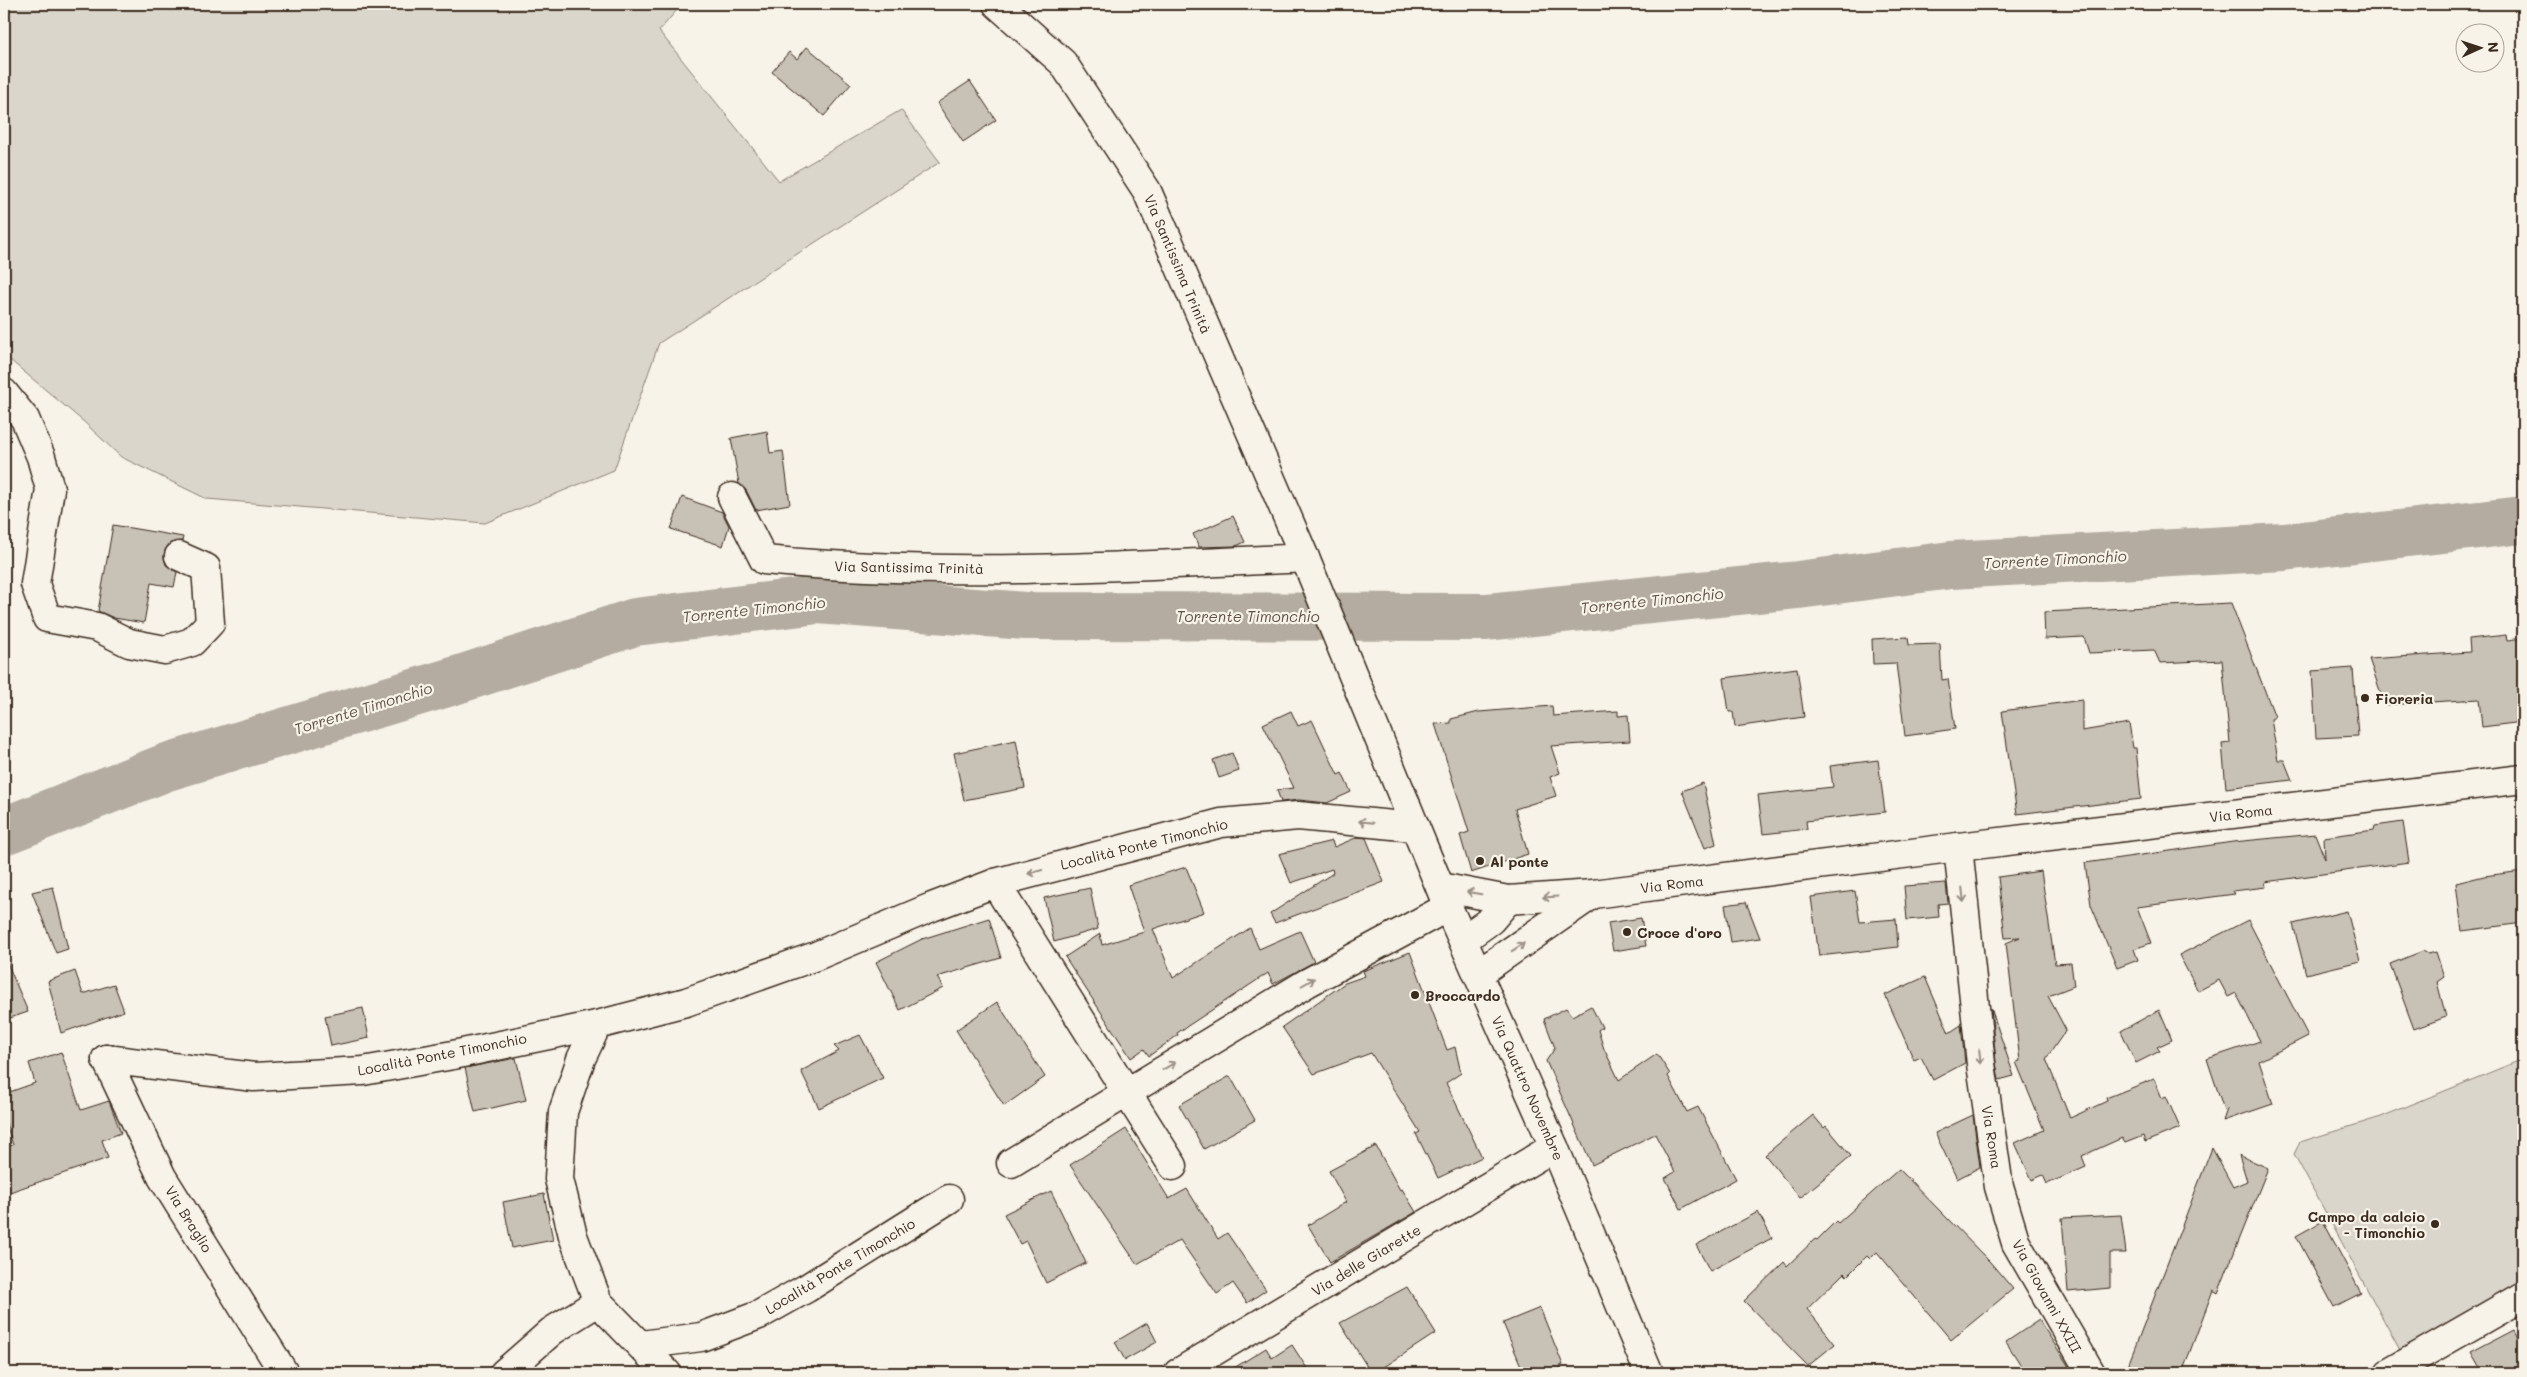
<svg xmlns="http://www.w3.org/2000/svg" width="2527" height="1377" viewBox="0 0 2527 1377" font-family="Mali,sans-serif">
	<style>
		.green { fill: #dbd6cb; stroke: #8b8074 }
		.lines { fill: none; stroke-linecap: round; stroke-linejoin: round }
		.river { stroke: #b4aca0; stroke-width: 48 }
		.building { fill: #c8c1b6; stroke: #3b2a1e }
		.street-casing { stroke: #3b2a1e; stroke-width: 31 }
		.secondary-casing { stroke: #3b2a1e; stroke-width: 31 }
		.primary-casing { stroke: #3b2a1e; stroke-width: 31 }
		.street { stroke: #f7f3e8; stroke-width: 28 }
		.secondary { stroke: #f7f3e8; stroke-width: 28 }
		.primary { stroke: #f7f3e8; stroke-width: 28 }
		.oneway { stroke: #998e83 }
		.poi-dot { fill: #3b2a1e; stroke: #f7f3e8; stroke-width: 2 }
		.labels { text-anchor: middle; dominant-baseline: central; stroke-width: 4.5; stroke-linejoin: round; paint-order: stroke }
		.street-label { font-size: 14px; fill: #3b2a1e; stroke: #f7f3e8 }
		.poi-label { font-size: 14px; font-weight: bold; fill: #3b2a1e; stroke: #f7f3e8; text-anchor: start }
		.water-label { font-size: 15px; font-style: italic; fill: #5f5145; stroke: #f7f3e8 }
	</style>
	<rect width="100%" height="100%" fill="#f7f3e8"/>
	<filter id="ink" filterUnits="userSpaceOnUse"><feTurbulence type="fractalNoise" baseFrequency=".02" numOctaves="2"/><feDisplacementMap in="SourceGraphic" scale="10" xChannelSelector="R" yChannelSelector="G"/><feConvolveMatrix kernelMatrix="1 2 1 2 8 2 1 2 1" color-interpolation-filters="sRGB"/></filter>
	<g filter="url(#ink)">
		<g class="green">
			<path d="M 4,4 L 682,4 L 659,31 L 779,181 L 901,110 L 940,162 L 659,343 L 614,470 L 485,523 L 207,499 L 121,457 L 84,422 L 4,355 Z"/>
			<path d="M 2523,1059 L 2523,1283 L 2401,1352 L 2294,1154 L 2300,1142 L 2381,1117 Z"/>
		</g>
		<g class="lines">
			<path class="river" d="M 4,831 L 167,767 L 457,680 L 635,622 L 818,600 L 1026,616 L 1486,617 L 1798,585 L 1951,565 L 2284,547 L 2523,520"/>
		</g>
		<g class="building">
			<path d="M 807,47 L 851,84 L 824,116 L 772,72 L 789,52 L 797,59 Z"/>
			<path d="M 970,81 L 996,120 L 963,142 L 937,103 Z"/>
			<path d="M 767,431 L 770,453 L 783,451 L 790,504 L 756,510 L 746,490 L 739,484 L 731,438 Z"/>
			<path d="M 682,497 L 722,512 L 729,526 L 723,546 L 671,529 Z"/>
			<path d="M 1233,516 L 1245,542 L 1236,546 L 1199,547 L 1193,534 Z"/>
			<path d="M 113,525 L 183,537 L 182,541 L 170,543 L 165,550 L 164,558 L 166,565 L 177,572 L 174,587 L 151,583 L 144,623 L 114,618 L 98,611 Z"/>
			<path d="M 2231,603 L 2275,717 L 2271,719 L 2278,760 L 2284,760 L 2292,780 L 2226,788 L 2222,744 L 2230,743 L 2222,660 L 2160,663 L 2154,650 L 2089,653 L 2084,637 L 2045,639 L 2044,612 Z"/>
			<path d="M 2506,635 L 2507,640 L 2523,638 L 2523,722 L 2482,727 L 2479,699 L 2385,705 L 2369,659 L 2470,652 L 2469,639 Z"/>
			<path d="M 1908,637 L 1909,645 L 1940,644 L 1942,680 L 1948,679 L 1955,729 L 1905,736 L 1896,663 L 1873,664 L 1872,639 Z"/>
			<path d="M 1797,668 L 1804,717 L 1735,727 L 1733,712 L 1729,712 L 1724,678 Z"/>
			<path d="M 2353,668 L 2358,736 L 2316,738 L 2312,671 Z"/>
			<path d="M 2082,700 L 2082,731 L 2129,723 L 2133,748 L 2136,748 L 2141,799 L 2017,814 L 2002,711 Z"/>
			<path d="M 1552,706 L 1553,716 L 1618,711 L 1618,716 L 1628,715 L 1630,741 L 1551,746 L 1560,773 L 1550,777 L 1556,796 L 1515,809 L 1528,854 L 1471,873 L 1460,835 L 1469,832 L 1435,724 L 1451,723 L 1451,719 L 1479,712 Z"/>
			<path d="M 1291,711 L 1298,726 L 1312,720 L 1338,775 L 1342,773 L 1351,792 L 1327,803 L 1299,800 L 1281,802 L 1277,790 L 1294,788 L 1263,724 Z"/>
			<path d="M 1016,740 L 1025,788 L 964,800 L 954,753 Z"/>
			<path d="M 1232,753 L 1239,771 L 1219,778 L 1213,760 Z"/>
			<path d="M 1878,760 L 1885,812 L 1806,821 L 1807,829 L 1763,834 L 1758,795 L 1833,787 L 1830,766 Z"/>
			<path d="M 1703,783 L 1716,844 L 1705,848 L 1682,791 Z"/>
			<path d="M 2403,822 L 2409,862 L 2265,882 L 2266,887 L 2233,891 L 2235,894 L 2137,907 L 2151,943 L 2134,949 L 2138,960 L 2117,968 L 2091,905 L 2085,863 L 2233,842 L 2315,834 L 2325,859 L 2324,837 L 2374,830 L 2375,826 Z"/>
			<path d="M 1358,837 L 1366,838 L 1384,882 L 1275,923 L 1270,914 L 1333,873 L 1332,869 L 1291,883 L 1279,854 L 1332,841 L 1334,847 Z"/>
			<path d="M 1186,867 L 1204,912 L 1153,929 L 1173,978 L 1250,928 L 1259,949 L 1300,931 L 1314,962 L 1273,984 L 1268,973 L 1177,1033 L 1178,1035 L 1149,1056 L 1144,1049 L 1131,1058 L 1065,957 L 1100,934 L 1102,945 L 1144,932 L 1128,885 Z"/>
			<path d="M 2041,871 L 2055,964 L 2071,963 L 2074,986 L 2048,996 L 2066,1030 L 2046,1059 L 2070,1118 L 2107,1101 L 2106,1098 L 2154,1079 L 2162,1098 L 2166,1096 L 2180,1128 L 2145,1142 L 2143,1136 L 2125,1143 L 2122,1138 L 2082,1156 L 2086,1167 L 2047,1184 L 2043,1175 L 2032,1180 L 2015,1143 L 2044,1130 L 2016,1062 L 2020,1061 L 2006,943 L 2020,937 L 2005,938 L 1998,877 Z"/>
			<path d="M 2523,871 L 2523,923 L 2462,931 L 2456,883 L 2484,876 Z"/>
			<path d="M 1946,883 L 1948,903 L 1938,904 L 1939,917 L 1907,920 L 1904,886 Z"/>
			<path d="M 53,887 L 68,949 L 56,953 L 32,892 Z"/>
			<path d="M 1090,888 L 1098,929 L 1054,942 L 1044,898 Z"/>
			<path d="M 1855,891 L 1860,922 L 1896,919 L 1898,947 L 1819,956 L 1811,897 Z"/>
			<path d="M 1746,902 L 1760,938 L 1731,942 L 1725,905 Z"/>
			<path d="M 2347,911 L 2360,961 L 2306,974 L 2293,924 Z"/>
			<path d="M 989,918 L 1001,958 L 937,977 L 943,988 L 900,1010 L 876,962 L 922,939 Z"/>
			<path d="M 1641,918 L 1646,946 L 1613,951 L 1608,923 Z"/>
			<path d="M 2248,920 L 2308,1036 L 2259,1061 L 2273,1104 L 2223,1121 L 2227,1109 L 2224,1110 L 2207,1059 L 2260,1041 L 2236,993 L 2228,997 L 2219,980 L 2198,991 L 2179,955 Z"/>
			<path d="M 2423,951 L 2428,954 L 2436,952 L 2444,977 L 2437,982 L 2446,1017 L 2414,1029 L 2390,964 Z"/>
			<path d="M 1410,952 L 1447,1050 L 1455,1047 L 1461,1073 L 1446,1083 L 1482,1157 L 1438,1178 L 1416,1134 L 1420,1132 L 1371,1053 L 1314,1074 L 1282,1027 L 1345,983 L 1365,976 L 1363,971 Z"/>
			<path d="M 4,955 L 28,1012 L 4,1020 Z"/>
			<path d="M 75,971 L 83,994 L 114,984 L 124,1011 L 61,1033 L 48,981 Z"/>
			<path d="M 1925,977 L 1949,1033 L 1961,1025 L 1965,1063 L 1933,1080 L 1921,1057 L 1914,1060 L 1885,995 Z"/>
			<path d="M 997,1002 L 1045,1077 L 1004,1106 L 956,1030 Z"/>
			<path d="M 1591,1006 L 1602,1027 L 1598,1030 L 1604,1049 L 1619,1080 L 1657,1054 L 1670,1074 L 1668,1076 L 1687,1112 L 1698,1107 L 1736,1179 L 1681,1209 L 1665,1178 L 1675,1172 L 1655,1134 L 1592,1165 L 1546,1061 L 1555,1048 L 1544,1019 L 1566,1008 L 1572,1016 Z"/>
			<path d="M 363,1008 L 369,1038 L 331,1046 L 325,1016 Z"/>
			<path d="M 1991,1008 L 2014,1076 L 1999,1080 L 1996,1062 Z"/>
			<path d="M 2159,1010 L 2172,1040 L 2157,1047 L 2160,1051 L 2136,1063 L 2121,1031 Z"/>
			<path d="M 860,1035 L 883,1078 L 819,1108 L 801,1071 L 839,1051 L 834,1046 Z"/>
			<path d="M 61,1052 L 81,1110 L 109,1101 L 121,1133 L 102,1140 L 108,1158 L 4,1194 L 4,1148 L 13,1145 L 4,1118 L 4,1094 L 35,1083 L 29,1063 Z"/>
			<path d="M 516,1058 L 526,1100 L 475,1112 L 465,1068 Z"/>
			<path d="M 1230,1076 L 1255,1120 L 1204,1149 L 1179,1105 Z"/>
			<path d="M 1813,1115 L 1824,1128 L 1826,1126 L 1851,1156 L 1800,1198 L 1765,1155 Z"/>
			<path d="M 1973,1115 L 1980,1167 L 1957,1179 L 1935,1133 Z"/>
			<path d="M 1126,1129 L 1169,1199 L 1187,1189 L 1218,1239 L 1227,1233 L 1266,1290 L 1247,1303 L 1233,1283 L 1217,1294 L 1180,1240 L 1137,1264 L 1070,1165 Z"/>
			<path d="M 1376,1146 L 1400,1190 L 1402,1189 L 1416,1212 L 1330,1262 L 1308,1225 L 1346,1202 L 1329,1171 Z"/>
			<path d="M 2212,1148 L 2233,1187 L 2247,1181 L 2239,1155 L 2268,1168 L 2218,1293 L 2213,1290 L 2182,1373 L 2125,1373 Z"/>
			<path d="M 1899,1169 L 1990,1262 L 2013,1289 L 1951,1340 L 1877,1252 L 1870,1259 L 1867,1256 L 1847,1276 L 1844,1273 L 1807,1309 L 1835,1344 L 1808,1366 L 1744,1301 L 1784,1262 L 1787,1266 L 1815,1239 L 1817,1240 L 1836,1221 L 1838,1223 Z"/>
			<path d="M 1051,1191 L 1086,1263 L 1046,1283 L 1026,1241 L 1020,1244 L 1004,1214 Z"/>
			<path d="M 544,1194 L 553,1240 L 512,1248 L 503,1202 Z"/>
			<path d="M 1758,1212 L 1772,1238 L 1710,1271 L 1696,1245 Z"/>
			<path d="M 2121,1215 L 2126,1253 L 2110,1253 L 2110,1288 L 2068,1292 L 2062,1218 Z"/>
			<path d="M 2323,1221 L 2361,1293 L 2334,1307 L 2296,1236 Z"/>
			<path d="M 1407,1287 L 1436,1333 L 1375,1373 L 1371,1373 L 1340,1323 Z"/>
			<path d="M 1540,1308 L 1563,1365 L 1560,1366 L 1564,1373 L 1524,1373 L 1503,1323 Z"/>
			<path d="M 2039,1320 L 2073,1373 L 2026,1373 L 2006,1342 Z"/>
			<path d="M 1147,1323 L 1157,1342 L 1125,1360 L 1115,1342 Z"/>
			<path d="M 2513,1330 L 2523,1350 L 2523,1373 L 2483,1373 L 2471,1352 Z"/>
			<path d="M 1292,1345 L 1310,1373 L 1226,1373 L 1266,1348 L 1272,1358 Z"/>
		</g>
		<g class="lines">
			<defs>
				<g id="street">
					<path d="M 4,393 L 25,419 L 41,457 L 50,489 L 35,584 L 47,618 L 97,627 L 129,643 L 165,650 L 192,642 L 210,623 L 206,568 L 179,556"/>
					<path d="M 732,497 L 764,560 C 944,577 1125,567 1305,558"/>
					<path d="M 1958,847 L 1981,1064 L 1999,1187 L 2016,1243 L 2091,1373"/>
					<path d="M 995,883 L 1173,1166"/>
					<path d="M 106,1059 L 254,1077 L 363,1071 L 453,1055 L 597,1025"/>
					<path d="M 106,1059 L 162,1177 L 284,1373"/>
					<path d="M 1011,1163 L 1307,983 L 1448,907"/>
					<path d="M 641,1345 L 701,1337 L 759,1315 L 807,1288 L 949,1199"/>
					<path d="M 504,1373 L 552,1331 L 598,1302"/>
					<path d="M 667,1373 L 598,1302 L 573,1236 L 559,1179 L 563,1112 L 581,1059 L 597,1025 L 686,1002 L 816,956 L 932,907 L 995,883 L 1221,823 L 1298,816 L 1414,827"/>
					<path d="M 1178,1373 L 1554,1147"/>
					<path d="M 2389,1373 L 2523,1296"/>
				</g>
				<g id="secondary">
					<path d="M 1440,887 L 1508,900 L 1593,894 L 1958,847 L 2523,779"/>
					<path d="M 1463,940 L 1491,920 L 1508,900"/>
					<path d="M 1478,974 L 1593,894"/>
				</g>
				<path id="primary" d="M 997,4 L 1063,63 L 1147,191 L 1305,558 L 1448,907 L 1554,1147 L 1649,1373"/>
			</defs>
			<use href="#street" class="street-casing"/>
			<use href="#secondary" class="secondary-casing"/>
			<use href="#primary" class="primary-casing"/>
			<use href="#street" class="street"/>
			<use href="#secondary" class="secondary"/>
			<use href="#primary" class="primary"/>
		</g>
		<defs><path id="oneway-shaft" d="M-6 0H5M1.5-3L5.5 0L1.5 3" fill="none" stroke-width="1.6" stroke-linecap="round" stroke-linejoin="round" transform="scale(1.25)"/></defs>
		<g class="oneway">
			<use href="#oneway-shaft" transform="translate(1366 822) rotate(-174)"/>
			<use href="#oneway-shaft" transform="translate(1035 872) rotate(165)"/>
			<use href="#oneway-shaft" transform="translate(1474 893) rotate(-171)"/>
			<use href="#oneway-shaft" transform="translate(1963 895) rotate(84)"/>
			<use href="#oneway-shaft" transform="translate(1550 897) rotate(176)"/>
			<use href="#oneway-shaft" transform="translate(1518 947) rotate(-33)"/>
			<use href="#oneway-shaft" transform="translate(1308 982) rotate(-30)"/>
			<use href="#oneway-shaft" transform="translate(1980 1057) rotate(84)"/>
			<use href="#oneway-shaft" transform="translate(1169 1066) rotate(-31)"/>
		</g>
	</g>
	<g class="poi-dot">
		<circle cx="2365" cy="698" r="5"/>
		<circle cx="1480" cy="861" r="5"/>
		<circle cx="1627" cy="932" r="5"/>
		<circle cx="1415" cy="995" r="5"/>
		<circle cx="2435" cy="1224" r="5"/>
	</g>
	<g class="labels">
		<g class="street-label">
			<text transform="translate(1178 264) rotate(67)">Via Santissima Trinità</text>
			<text transform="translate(909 567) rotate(1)">Via Santissima Trinità</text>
			<text transform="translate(2241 813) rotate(-7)">Via Roma</text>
			<text transform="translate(1144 844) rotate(-14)">Località Ponte Timonchio</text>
			<text transform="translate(1672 884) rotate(-7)">Via Roma</text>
			<text transform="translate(442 1054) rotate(-11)">Località Ponte Timonchio</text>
			<text transform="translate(1528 1088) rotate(66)">Via Quattro Novembre</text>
			<text transform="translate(1992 1137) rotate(81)">Via Roma</text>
			<text transform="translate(189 1219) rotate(58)">Via Braglio</text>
			<text transform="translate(1366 1260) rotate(-31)">Via delle Giarette</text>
			<text transform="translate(840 1266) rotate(-31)">Località Ponte Timonchio</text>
			<text transform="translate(2047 1296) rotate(61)">Via Giovanni XXIII</text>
		</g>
		<g class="poi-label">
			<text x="2375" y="698">Fioreria</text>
			<text x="1490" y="861">Al ponte</text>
			<text x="1637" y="932">Croce d'oro</text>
			<text x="1425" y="995">Broccardo</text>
			<text x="2425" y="1216" text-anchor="end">Campo da calcio<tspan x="2425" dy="16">- Timonchio</tspan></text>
		</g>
		<g class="water-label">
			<text transform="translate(2055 559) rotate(-3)">Torrente Timonchio</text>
			<text transform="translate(1652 600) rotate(-6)">Torrente Timonchio</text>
			<text transform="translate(754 609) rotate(-6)">Torrente Timonchio</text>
			<text x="1248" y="616">Torrente Timonchio</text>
			<text transform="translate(363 708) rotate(-17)">Torrente Timonchio</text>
		</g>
	</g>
	<rect width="2527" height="1377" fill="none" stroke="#f7f3e8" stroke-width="20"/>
	<rect x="10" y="10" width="2507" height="1357" fill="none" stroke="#3b2a1e" stroke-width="2" filter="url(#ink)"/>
	<g transform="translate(2480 48) rotate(87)"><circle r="24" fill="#f7f3e8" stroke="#aca397"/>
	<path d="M0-4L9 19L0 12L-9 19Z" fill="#3b2a1e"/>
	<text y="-8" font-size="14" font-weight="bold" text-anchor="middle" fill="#3b2a1e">N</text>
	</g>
</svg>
